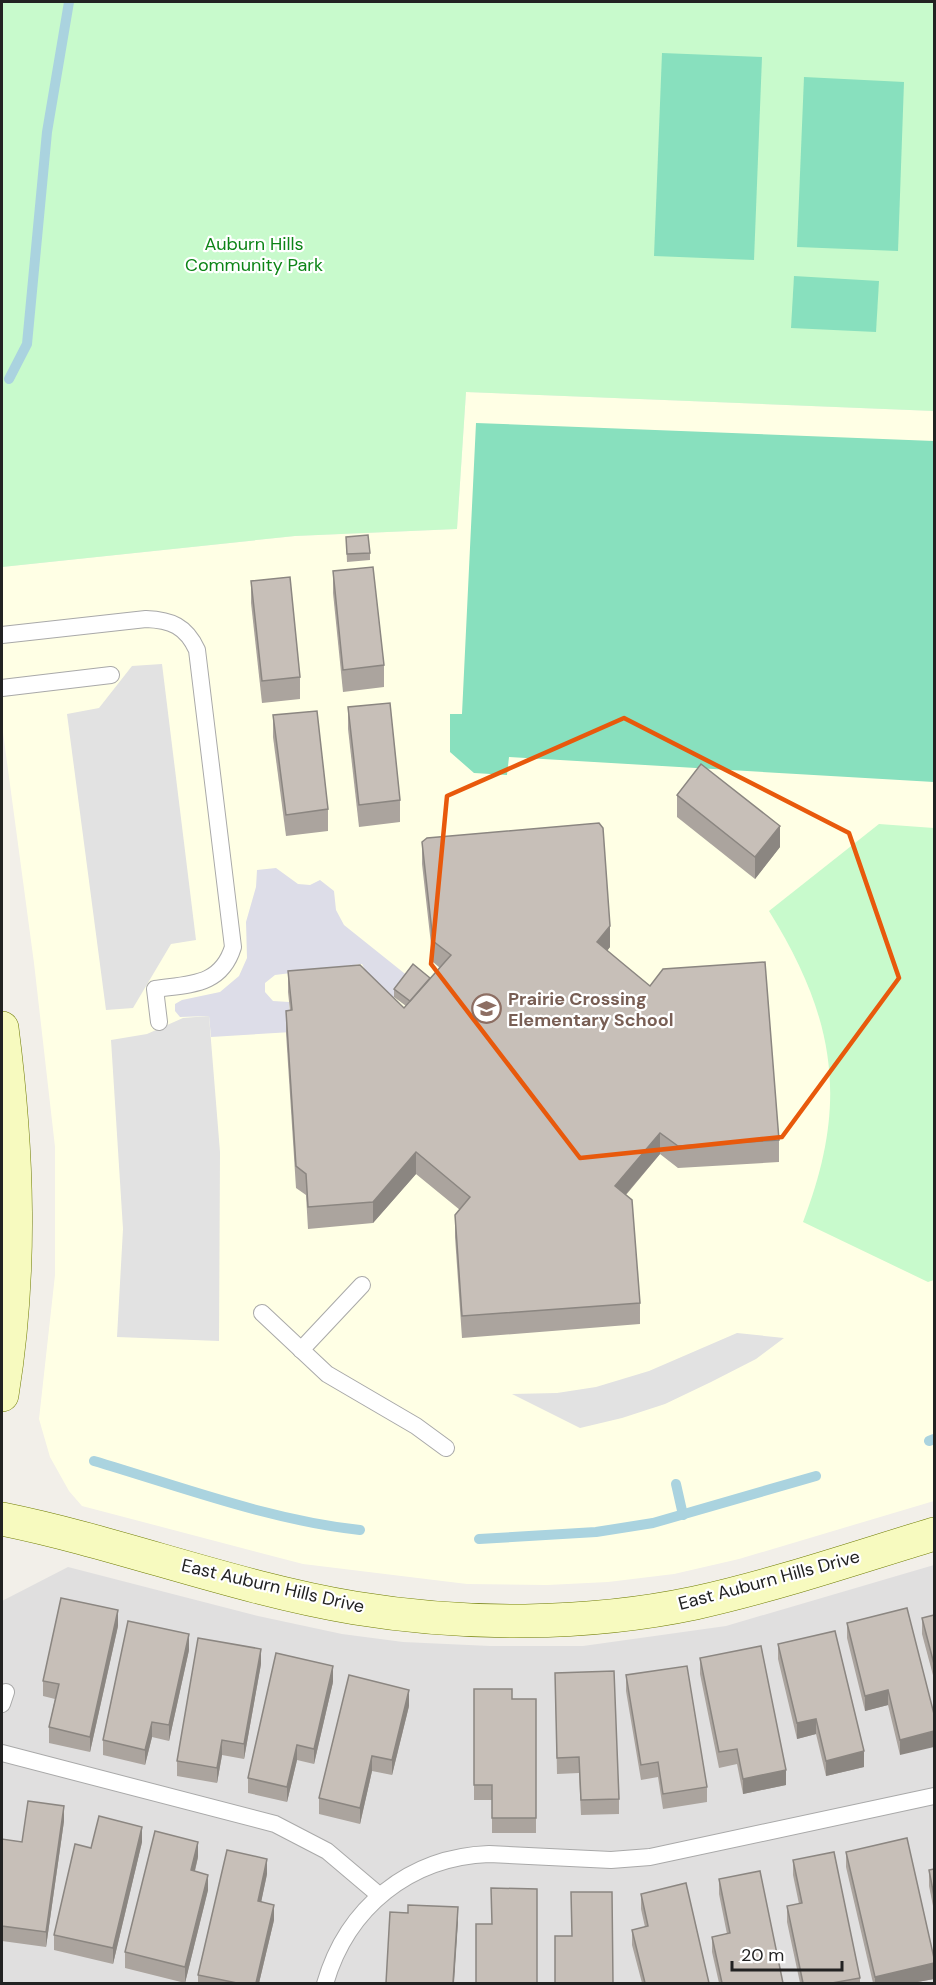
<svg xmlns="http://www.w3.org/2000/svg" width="936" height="1985" viewBox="0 0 936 1985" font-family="'DM Sans',sans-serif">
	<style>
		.residential { fill: #e0dfdf }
		.education { fill: #ffffe5 }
		.park { fill: #c8facc }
		.pitch { fill: #88e0be }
		.parking { fill: #e2e2e2 }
		.plaza { fill: #dddde8 }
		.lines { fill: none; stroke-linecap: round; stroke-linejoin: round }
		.stream { stroke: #aad3df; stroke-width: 10 }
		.lane-casing { stroke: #a9a9a9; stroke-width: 18 }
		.secondary-casing { stroke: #707d05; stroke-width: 34 }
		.lane { stroke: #fff; stroke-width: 16 }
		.secondary { stroke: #f7fabf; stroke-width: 33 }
		.wall { fill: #aba49e }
		.shaded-wall { fill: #8b8681 }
		.building { fill: #c7bfb8; stroke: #8b8681; stroke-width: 1.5 }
		.marked { fill: none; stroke: #e8590c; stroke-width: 4.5; stroke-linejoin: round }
		.labels { text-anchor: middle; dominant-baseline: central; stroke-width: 4.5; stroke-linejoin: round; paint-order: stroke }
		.park-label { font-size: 18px; fill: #0c8416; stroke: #fff }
		.education-label { font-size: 18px; font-weight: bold; fill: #785e54; stroke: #fff; text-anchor: start }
		.street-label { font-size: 18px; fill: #222; stroke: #fff }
	</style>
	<rect width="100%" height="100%" fill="#f2efe9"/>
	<path class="residential" d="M 934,1565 L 934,1983 L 2,1984 L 2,1601 L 68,1567 L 258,1616 L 342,1634 L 403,1642 L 490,1646 L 583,1646 L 726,1626 Z"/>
	<path class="education" d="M 466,392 L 934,411 L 934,1501 L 739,1559 L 674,1574 L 608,1582 L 547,1585 L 467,1584 L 303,1564 L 82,1506 L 69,1491 L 50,1457 L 39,1419 L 55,1275 L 55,1147 L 34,963 L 2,725 L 2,567 L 295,536 L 457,529 Z"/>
	<g class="park">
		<path d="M 2,2 L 934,2 L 934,411 L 466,392 L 457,529 L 295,536 L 2,567 Z"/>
		<path d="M 879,824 L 934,828 L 934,1280 L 928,1282 L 803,1222 C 849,1103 836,1019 769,911 Z"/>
	</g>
	<g class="pitch">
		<path d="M 662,53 L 762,57 L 754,260 L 654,256 Z"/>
		<path d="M 804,77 L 904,82 L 898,251 L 797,247 Z"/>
		<path d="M 794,276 L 879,281 L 876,332 L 791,328 Z"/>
		<path d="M 476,423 L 934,441 L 934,782 L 509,757 L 507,775 L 474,773 L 450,752 L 450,714 L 462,714 Z"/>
	</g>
	<g class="parking">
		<path d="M 162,664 L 196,940 L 171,944 L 133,1008 L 106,1010 L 67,714 L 99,708 L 132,666 Z"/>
		<path d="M 209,1016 L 220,1152 L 219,1341 L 117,1337 L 123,1229 L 111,1040 L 147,1034 L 183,1018 Z"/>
		<path d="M 737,1333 L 784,1338 L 756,1359 L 711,1382 L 665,1404 L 622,1418 L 580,1428 L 512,1394 L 557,1393 L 596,1387 L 649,1371 Z"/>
	</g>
	<path class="plaza" d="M 276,868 L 298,884 L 310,885 L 320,880 L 334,891 L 336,910 L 344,925 L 409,977 L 385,1010 L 362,964 L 275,975 L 265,983 L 265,992 L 273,1001 L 289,1002 L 292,1032 L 211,1037 L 209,1016 L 180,1017 L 175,1011 L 175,1004 L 182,1000 L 220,992 L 239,976 L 247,958 L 246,922 L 256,887 L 257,870 Z"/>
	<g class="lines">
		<g class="stream">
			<path d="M 9,379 L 27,344 L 47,132 L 69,2"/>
			<path d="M 929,1441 L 934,1439"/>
			<path d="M 94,1461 C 182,1487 269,1520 360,1530"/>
			<path d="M 676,1484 L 683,1515"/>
			<path d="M 479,1539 L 596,1532 L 653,1523 L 816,1476"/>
		</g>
		<defs>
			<g id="lane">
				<path d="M 2,635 L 146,619 C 171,620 186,626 197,650 L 233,947 C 221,986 190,984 155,989 L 159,1022"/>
				<path d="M 2,688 L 111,675"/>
				<path d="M 262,1313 L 327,1374 L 416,1426 L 446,1448"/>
				<path d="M 301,1350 L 362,1285"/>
				<path d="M 2,1704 L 6,1692"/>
				<path d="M 2,1753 L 275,1824 L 327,1851 L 379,1895"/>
				<path d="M 325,1984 C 347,1907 410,1857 489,1854 L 611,1860 L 650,1857 L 934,1796"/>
			</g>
			<g id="secondary">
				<path d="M 2,1028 C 18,1152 22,1272 2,1395"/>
				<path d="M 2,1519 C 120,1543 235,1588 355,1608 C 465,1626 586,1626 695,1603 C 776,1585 855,1558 934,1534"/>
			</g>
		</defs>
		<use href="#lane" class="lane-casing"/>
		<use href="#secondary" class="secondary-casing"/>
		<use href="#lane" class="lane"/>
		<use href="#secondary" class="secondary"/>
	</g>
	<g class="wall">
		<path d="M 346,537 L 370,553 L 370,560 L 347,562 Z"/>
		<path d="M 333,571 L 384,665 L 384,687 L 343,692 L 333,593 Z"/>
		<path d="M 251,581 L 300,677 L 300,699 L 262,703 L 251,603 Z"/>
		<path d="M 348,707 L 400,800 L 400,822 L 359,827 L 348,729 Z"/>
		<path d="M 273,715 L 328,809 L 328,831 L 286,836 L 273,737 Z"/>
		<path d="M 677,795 L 780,847 L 755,879 L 677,817 Z"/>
		<path d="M 422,842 L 610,947 L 607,951 L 779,1140 L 779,1162 L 678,1168 L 660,1154 L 626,1195 L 640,1303 L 640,1324 L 462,1338 L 455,1237 L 455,1215 L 460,1210 L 416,1174 L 373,1223 L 308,1229 L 306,1195 L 296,1188 L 286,1033 L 286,1011 L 290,1011 L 288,992 L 288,971 L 404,1008 L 406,1006 L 394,997 L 394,989 L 430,978 L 440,968 L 433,962 L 422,864 Z"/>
		<path d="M 907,1608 L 900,1755 L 888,1705 L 865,1711 L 847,1638 L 847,1623 Z"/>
		<path d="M 934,1615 L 934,1679 L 922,1634 L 922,1618 Z"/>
		<path d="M 118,1626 L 90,1752 L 49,1743 L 49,1727 L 55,1699 L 43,1696 L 43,1681 Z"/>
		<path d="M 778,1644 L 864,1767 L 826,1776 L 816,1734 L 797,1739 L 778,1659 Z"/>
		<path d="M 189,1650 L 169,1741 L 152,1737 L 145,1765 L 103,1755 L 103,1740 Z"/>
		<path d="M 700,1658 L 786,1785 L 743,1794 L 737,1764 L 719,1768 L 700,1674 Z"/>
		<path d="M 261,1664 L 244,1759 L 222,1755 L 217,1783 L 177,1776 L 177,1761 Z"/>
		<path d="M 555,1673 L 619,1799 L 619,1814 L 581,1815 L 579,1773 L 557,1774 Z"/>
		<path d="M 626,1675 L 707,1787 L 707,1802 L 663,1809 L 658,1777 L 641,1780 L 626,1691 Z"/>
		<path d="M 333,1682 L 314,1764 L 297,1760 L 287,1802 L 248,1793 L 248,1778 Z"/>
		<path d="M 474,1689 L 512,1699 L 536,1699 L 536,1833 L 492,1833 L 492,1800 L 474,1800 Z"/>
		<path d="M 409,1706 L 392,1775 L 372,1771 L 360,1824 L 319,1814 L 319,1798 Z"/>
		<path d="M 64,1821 L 46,1947 L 2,1941 L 2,1839 L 22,1842 Z"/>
		<path d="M 142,1842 L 113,1964 L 54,1950 L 54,1935 L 91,1848 Z"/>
		<path d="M 846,1852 L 934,1958 L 934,1979 L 912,1983 L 873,1983 L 846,1867 Z"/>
		<path d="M 198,1857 L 195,1871 L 208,1890 L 185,1983 L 125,1968 L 125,1952 Z"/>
		<path d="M 793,1860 L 860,1978 L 860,1983 L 800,1983 L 787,1922 L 787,1906 L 799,1904 L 793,1875 Z"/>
		<path d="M 934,1869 L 934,1911 L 929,1886 L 929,1870 Z"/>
		<path d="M 267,1874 L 261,1902 L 274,1920 L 259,1983 L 198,1983 L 198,1975 Z"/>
		<path d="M 719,1879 L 783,1983 L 719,1983 L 712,1952 L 712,1937 L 727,1934 L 719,1894 Z"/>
		<path d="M 641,1894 L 709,1983 L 642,1983 L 632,1945 L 632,1930 L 645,1927 L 641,1909 Z"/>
	</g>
	<g class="shaded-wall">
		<path d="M 780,826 L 780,847 L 755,879 L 755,857 Z"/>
		<path d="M 610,926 L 610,947 L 597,963 L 597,942 Z"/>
		<path d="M 660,1133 L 660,1154 L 615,1207 L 615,1186 Z"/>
		<path d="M 416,1152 L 416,1174 L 373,1223 L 373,1202 Z"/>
		<path d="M 118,1610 L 118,1626 L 90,1752 L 90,1737 Z"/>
		<path d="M 189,1634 L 189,1650 L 169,1741 L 169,1725 Z"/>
		<path d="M 261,1649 L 261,1664 L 244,1759 L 244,1744 Z"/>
		<path d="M 333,1666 L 333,1682 L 314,1764 L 314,1749 Z"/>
		<path d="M 409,1690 L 409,1706 L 392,1775 L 392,1760 Z"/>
		<path d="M 888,1690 L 888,1705 L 865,1711 L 865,1696 Z"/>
		<path d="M 816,1719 L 816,1734 L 797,1739 L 797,1723 Z"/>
		<path d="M 152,1722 L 152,1737 L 145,1765 L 145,1750 Z"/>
		<path d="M 934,1731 L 934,1747 L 900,1755 L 900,1740 Z"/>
		<path d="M 222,1740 L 222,1755 L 217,1783 L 217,1768 Z"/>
		<path d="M 297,1745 L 297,1760 L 287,1802 L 287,1787 Z"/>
		<path d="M 864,1751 L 864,1767 L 826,1776 L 826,1761 Z"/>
		<path d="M 372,1756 L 372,1771 L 360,1824 L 360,1808 Z"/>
		<path d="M 786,1770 L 786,1785 L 743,1794 L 743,1779 Z"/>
		<path d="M 64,1806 L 64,1821 L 46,1947 L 46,1932 Z"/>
		<path d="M 142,1827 L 142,1842 L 113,1964 L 113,1948 Z"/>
		<path d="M 198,1842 L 198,1857 L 191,1886 L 191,1870 Z"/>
		<path d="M 267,1859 L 267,1874 L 258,1917 L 258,1901 Z"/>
		<path d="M 208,1875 L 208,1890 L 185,1983 L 185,1967 Z"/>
		<path d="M 274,1905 L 274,1920 L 259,1983 L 256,1983 Z"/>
		<path d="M 458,1907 L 458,1922 L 454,1983 L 453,1983 Z"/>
		<path d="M 934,1963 L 934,1979 L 912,1983 L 875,1983 L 875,1977 Z"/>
	</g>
	<g class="building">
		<path d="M 368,535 L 370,553 L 347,554 L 346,537 Z"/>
		<path d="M 373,567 L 384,665 L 343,670 L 333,571 Z"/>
		<path d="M 290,577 L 300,677 L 262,681 L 251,581 Z"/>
		<path d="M 390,703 L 400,800 L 359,805 L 348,707 Z"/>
		<path d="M 317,711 L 328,809 L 286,815 L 273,715 Z"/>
		<path d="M 701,764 L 780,826 L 755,857 L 677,795 Z"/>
		<path d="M 599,823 L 603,828 L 610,926 L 597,942 L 621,962 L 650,986 L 663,969 L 765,962 L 779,1140 L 678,1146 L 660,1133 L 615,1186 L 632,1200 L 640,1303 L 462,1316 L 455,1215 L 470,1197 L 416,1152 L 373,1202 L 308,1207 L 306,1174 L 296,1166 L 286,1011 L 292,1010 L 288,971 L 360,965 L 404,1008 L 451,955 L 433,941 L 422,842 L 427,838 Z"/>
		<path d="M 413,964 L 430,978 L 410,1001 L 394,989 Z"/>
		<path d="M 61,1598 L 118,1610 L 90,1737 L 49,1727 L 59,1684 L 43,1681 Z"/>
		<path d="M 907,1608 L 934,1714 L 934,1731 L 900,1740 L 888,1690 L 865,1696 L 847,1623 Z"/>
		<path d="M 934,1615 L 934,1664 L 922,1618 Z"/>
		<path d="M 128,1621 L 189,1634 L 169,1725 L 152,1722 L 145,1750 L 103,1740 Z"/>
		<path d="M 835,1631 L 864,1751 L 826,1761 L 816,1719 L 797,1723 L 778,1644 Z"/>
		<path d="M 198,1638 L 261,1649 L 244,1744 L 222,1740 L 217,1768 L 177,1761 Z"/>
		<path d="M 761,1646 L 786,1770 L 743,1779 L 737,1749 L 719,1752 L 700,1658 Z"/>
		<path d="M 276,1653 L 333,1666 L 314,1749 L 297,1745 L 287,1787 L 248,1778 Z"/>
		<path d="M 687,1666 L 707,1787 L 663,1794 L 658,1762 L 641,1765 L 626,1675 Z"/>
		<path d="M 614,1671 L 619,1799 L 581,1800 L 579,1757 L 557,1758 L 555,1673 Z"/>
		<path d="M 349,1675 L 409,1690 L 392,1760 L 372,1756 L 360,1808 L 319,1798 Z"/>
		<path d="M 474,1689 L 512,1689 L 512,1699 L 536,1699 L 536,1818 L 492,1818 L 492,1785 L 474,1785 Z"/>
		<path d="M 28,1801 L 64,1806 L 46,1932 L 2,1926 L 2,1839 L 22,1842 Z"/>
		<path d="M 99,1816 L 142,1827 L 113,1948 L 54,1935 L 75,1844 L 91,1848 Z"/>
		<path d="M 155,1831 L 198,1842 L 191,1870 L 208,1875 L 185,1967 L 125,1952 Z"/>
		<path d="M 907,1838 L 934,1958 L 934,1963 L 875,1977 L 846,1852 Z"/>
		<path d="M 227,1850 L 267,1859 L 258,1901 L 274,1905 L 256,1983 L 237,1983 L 198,1975 Z"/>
		<path d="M 834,1852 L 860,1978 L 832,1983 L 803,1983 L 787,1906 L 802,1903 L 793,1860 Z"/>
		<path d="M 934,1869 L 934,1896 L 929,1870 Z"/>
		<path d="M 760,1871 L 783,1983 L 722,1983 L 712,1937 L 730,1933 L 719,1879 Z"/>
		<path d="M 686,1883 L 709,1983 L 645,1983 L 632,1930 L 648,1926 L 641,1894 Z"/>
		<path d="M 491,1888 L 537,1889 L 537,1983 L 476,1983 L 476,1924 L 492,1924 Z"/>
		<path d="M 571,1892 L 612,1892 L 613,1983 L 555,1983 L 555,1936 L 572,1936 Z"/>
		<path d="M 408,1905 L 458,1907 L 453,1983 L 386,1983 L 390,1912 L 408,1913 Z"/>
	</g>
	<path class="marked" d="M 624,718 L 849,833 L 899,978 L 782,1137 L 580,1158 L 431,964 L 447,796 Z"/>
	<defs>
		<symbol id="school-ring" viewBox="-11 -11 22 22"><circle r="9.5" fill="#fff" stroke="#8d6e63" stroke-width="1.5"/><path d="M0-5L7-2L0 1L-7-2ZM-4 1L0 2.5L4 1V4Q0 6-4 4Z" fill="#8d6e63"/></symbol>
	</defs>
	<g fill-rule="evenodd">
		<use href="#school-ring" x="470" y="992" width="33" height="33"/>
	</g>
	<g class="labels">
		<g class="park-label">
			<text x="254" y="244">Auburn Hills<tspan x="254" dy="21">Community Park</tspan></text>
		</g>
		<g class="education-label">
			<text x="508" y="999">Prairie Crossing<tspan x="508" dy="21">Elementary School</tspan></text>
		</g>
		<g class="street-label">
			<text transform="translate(769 1580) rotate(-15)">East Auburn Hills Drive</text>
			<text transform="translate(273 1586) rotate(13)">East Auburn Hills Drive</text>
		</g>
	</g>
	<rect width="936" height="1985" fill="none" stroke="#222222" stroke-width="6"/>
	<path d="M732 1961v9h110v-9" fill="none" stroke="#222222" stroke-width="3"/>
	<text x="741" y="1961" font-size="18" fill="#222222" stroke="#ffffff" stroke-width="4.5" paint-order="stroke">20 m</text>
</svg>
